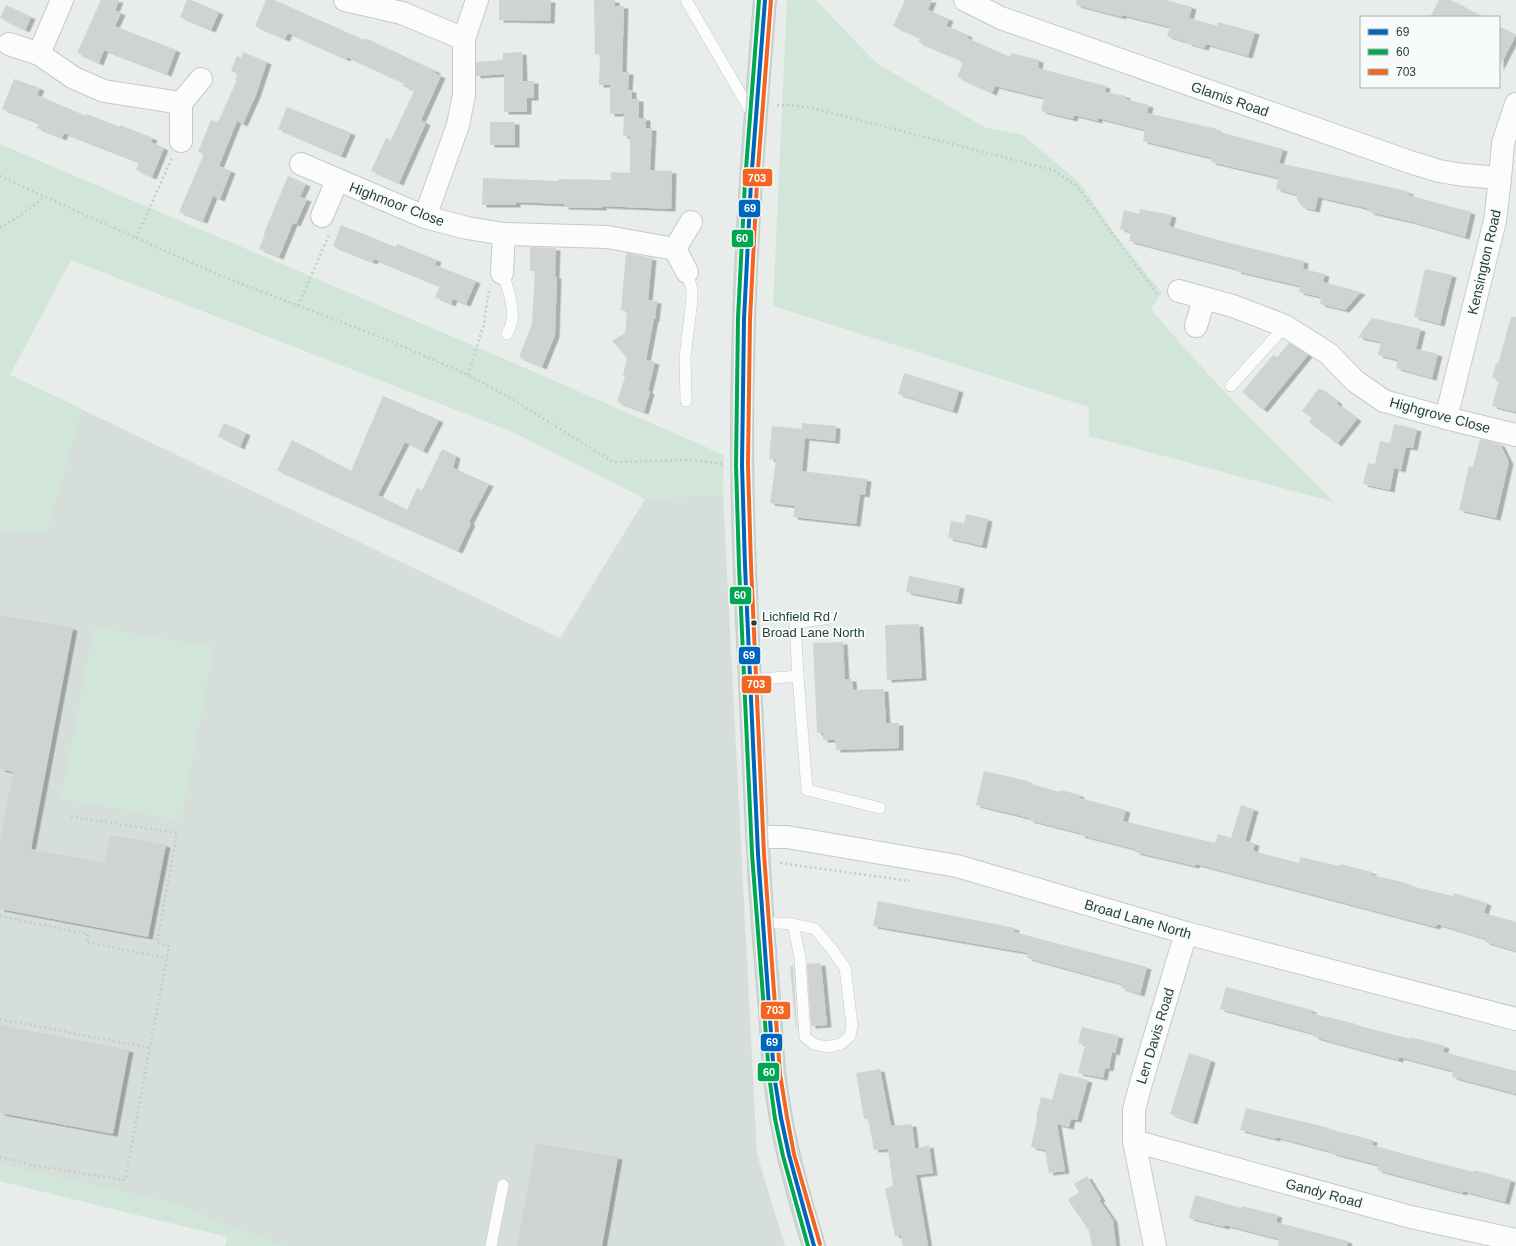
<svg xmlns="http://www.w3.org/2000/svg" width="1516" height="1246" viewBox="0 0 1516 1246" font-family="Helvetica,sans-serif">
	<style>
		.built { fill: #d6dedb }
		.green { fill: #d1e6d8 }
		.building { fill: #cfd4d2; filter: url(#shadow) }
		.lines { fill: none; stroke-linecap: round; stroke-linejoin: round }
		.service-casing { stroke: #c5cac8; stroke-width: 12 }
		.minor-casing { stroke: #c5cac8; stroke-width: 24 }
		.tertiary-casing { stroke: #c5cac8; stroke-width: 24 }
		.primary-casing { stroke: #c3ccc9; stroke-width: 24 }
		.path { stroke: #c3ccca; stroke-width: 2.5; stroke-dasharray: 2 3; stroke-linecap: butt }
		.service { stroke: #fcfcfc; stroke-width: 11 }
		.minor { stroke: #fcfcfc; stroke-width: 22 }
		.tertiary { stroke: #fcfcfc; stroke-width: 22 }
		.primary { stroke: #cfd7d5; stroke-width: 22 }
		.bus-1-casing { stroke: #f7fbf9; stroke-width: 7 }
		.bus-2-casing { stroke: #f7fbf9; stroke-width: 7 }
		.bus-3-casing { stroke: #f7fbf9; stroke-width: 7 }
		.bus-1 { stroke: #0065bd; stroke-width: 4 }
		.bus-2 { stroke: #00a651; stroke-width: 4 }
		.bus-3 { stroke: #f26522; stroke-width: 4 }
		.bus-dot { fill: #24423a; stroke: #f7fbf9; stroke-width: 1.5 }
		.labels { text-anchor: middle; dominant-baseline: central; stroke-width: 4; stroke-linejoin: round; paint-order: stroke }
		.bus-label { font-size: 13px; fill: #24423a; stroke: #f7fbf9; text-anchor: start }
		.street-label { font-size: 14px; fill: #24423a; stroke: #f7fbf9 }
		.line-badge { stroke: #f7fbf9; stroke-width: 1.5 }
		.badge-label { font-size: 11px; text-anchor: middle; font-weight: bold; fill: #fff }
	</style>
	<defs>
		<filter id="shadow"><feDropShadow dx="4.5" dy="2.5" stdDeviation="0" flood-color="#0004"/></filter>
	</defs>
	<rect width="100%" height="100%" fill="#e8edeb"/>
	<path class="built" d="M 10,375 L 560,638 L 645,499 L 723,494 L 757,1154 L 785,1246 L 225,1246 L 228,1237 L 0,1181 L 0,382 Z"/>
	<g class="green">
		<path d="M 787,0 L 816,0 L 875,62 L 984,127 L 1023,135 L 1080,183 L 1116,236 L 1162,293 L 1151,309 C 1207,377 1271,439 1334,502 L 1089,436 L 1089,407 L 773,306 Z"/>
		<path d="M 0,144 L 493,354 L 724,455 L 723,494 L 645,499 L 515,433 L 71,260 L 10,375 L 82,409 L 47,533 L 4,530 L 0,532 Z"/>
		<path d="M 94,627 L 214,647 L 181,820 L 61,799 Z"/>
		<path d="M 0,1164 L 176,1203 L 221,1223 L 287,1246 L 225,1246 L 228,1237 L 0,1181 Z"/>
	</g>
	<g class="building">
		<path d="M 101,0 L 119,0 L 115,10 L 121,13 L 115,26 L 176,50 L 167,74 L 104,50 L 99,63 L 77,53 Z"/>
		<path d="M 187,0 L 191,0 L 219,12 L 211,30 L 180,17 Z"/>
		<path d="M 266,0 L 274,0 L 364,40 L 365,38 L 436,71 L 435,73 L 441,76 L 421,120 L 426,123 L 399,183 L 371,171 L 386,138 L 391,140 L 414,91 L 403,86 L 404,83 L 347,57 L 346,59 L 288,33 L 285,39 L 255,26 Z"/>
		<path d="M 499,0 L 551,0 L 550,21 L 499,20 Z"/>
		<path d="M 594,0 L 615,0 L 615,6 L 624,6 L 622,72 L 629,72 L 628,90 L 632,90 L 632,99 L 639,99 L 639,118 L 646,118 L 646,128 L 652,128 L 650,170 L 672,171 L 671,209 L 602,206 L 602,208 L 564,207 L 565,204 L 516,202 L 516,205 L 482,205 L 483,178 L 559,181 L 559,179 L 611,180 L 611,172 L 630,173 L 630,137 L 623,136 L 624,114 L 610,114 L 610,85 L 599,85 L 600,54 L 595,55 Z"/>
		<path d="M 905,0 L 932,0 L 928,10 L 949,19 L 946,26 L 968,35 L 967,38 L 1010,57 L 1011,53 L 1039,60 L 1038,68 L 1106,86 L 1105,92 L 1126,96 L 1125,99 L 1149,105 L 1147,113 L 1217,129 L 1216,131 L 1283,149 L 1279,163 L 1394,188 L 1409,192 L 1408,195 L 1471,212 L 1465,237 L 1413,222 L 1369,212 L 1370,209 L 1318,197 L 1315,210 L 1302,207 L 1297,199 L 1298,195 L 1276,189 L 1279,178 L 1211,162 L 1212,158 L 1143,141 L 1145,130 L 1098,118 L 1098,121 L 1074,115 L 1073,119 L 1041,111 L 1044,98 L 995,86 L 992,93 L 957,77 L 963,63 L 960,62 L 961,60 L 918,42 L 920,38 L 893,26 Z"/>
		<path d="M 1077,0 L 1166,0 L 1192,7 L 1189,18 L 1217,26 L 1218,22 L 1255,32 L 1248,56 L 1206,44 L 1204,48 L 1187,43 L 1187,42 L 1167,36 L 1170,27 L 1122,15 L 1122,17 L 1076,5 Z"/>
		<path d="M 1439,0 L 1451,0 L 1483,17 L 1430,17 Z"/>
		<path d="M 6,5 L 31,17 L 25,30 L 0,18 Z"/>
		<path d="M 1499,26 L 1516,35 L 1499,68 Z"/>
		<path d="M 243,52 L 267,62 L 256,95 L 243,124 L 237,121 L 219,166 L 231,171 L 220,199 L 213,196 L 203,221 L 179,212 L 204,154 L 198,152 L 211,120 L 218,122 L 237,80 L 235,80 L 238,74 L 231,71 L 237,56 L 241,58 Z"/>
		<path d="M 522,52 L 523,81 L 534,81 L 534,98 L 527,98 L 527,112 L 504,112 L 504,74 L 476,76 L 476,62 L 503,60 L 503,53 Z"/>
		<path d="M 14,79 L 40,88 L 37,95 L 86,116 L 87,114 L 120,127 L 120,125 L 153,138 L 151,142 L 164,148 L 152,177 L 136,170 L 139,162 L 64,133 L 62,138 L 37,128 L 39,123 L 2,109 Z"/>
		<path d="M 287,107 L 351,133 L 341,156 L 278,129 Z"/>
		<rect x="490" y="122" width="25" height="23"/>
		<path d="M 288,176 L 306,184 L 300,197 L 307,199 L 296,224 L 293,223 L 279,257 L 259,249 L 265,234 L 264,233 Z"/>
		<path d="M 1140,209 L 1172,215 L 1169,226 L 1218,240 L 1304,261 L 1303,269 L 1325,274 L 1323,282 L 1361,292 L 1345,310 L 1320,304 L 1321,297 L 1299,292 L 1300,286 L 1236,271 L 1237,269 L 1129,241 L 1131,232 L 1120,229 L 1124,210 L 1139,214 Z"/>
		<path d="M 341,225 L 396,247 L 397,244 L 437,260 L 435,265 L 476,281 L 466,304 L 453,299 L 451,304 L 435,297 L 440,286 L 374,259 L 373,262 L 333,246 Z"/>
		<path d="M 530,247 L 556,248 L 555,276 L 557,276 L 555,335 L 542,367 L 519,357 L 532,324 L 535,271 L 530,271 Z"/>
		<path d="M 626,253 L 652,258 L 648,300 L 657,301 L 655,319 L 654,319 L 646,360 L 655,362 L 648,391 L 650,392 L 644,412 L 617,402 L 625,377 L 623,376 L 627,358 L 612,341 L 625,333 L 627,311 L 621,310 Z"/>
		<path d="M 1425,269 L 1452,275 L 1440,324 L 1414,317 Z"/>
		<path d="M 1511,317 L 1516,317 L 1516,412 L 1492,406 L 1499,380 L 1492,378 L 1496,363 L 1498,364 Z"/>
		<path d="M 1372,318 L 1421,329 L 1416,349 L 1438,354 L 1432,378 L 1396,368 L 1398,360 L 1378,355 L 1381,342 L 1358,337 Z"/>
		<path d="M 1289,343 L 1308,355 L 1263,410 L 1242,392 L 1273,355 L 1277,357 Z"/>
		<path d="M 904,373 L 959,390 L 953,411 L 898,394 Z"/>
		<path d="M 1319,388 L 1338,402 L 1337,404 L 1357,419 L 1337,444 L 1309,422 L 1312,418 L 1302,411 Z"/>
		<path d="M 383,396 L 439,420 L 423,451 L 405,442 L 378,495 L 407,510 L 417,488 L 422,490 L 442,449 L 456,456 L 453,468 L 489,484 L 469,522 L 471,523 L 458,551 L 277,470 L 292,440 L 351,471 Z"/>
		<path d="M 224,423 L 246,433 L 240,447 L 218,436 Z"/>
		<path d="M 802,423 L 836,426 L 835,441 L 805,438 L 802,471 L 867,479 L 865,495 L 860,494 L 856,524 L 793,517 L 795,506 L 770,503 L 776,460 L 769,459 L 772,426 L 802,429 Z"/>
		<path d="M 1394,424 L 1417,429 L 1413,448 L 1406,447 L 1401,470 L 1394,468 L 1390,490 L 1363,484 L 1368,463 L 1375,464 L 1380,441 L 1390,443 Z"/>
		<path d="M 1480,439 L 1500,444 L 1509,462 L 1496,518 L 1459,510 L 1469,466 L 1473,467 Z"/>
		<path d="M 966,514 L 988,519 L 982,546 L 948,538 L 951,521 L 964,523 Z"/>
		<path d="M 909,576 L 960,586 L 957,602 L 906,592 Z"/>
		<path d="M 0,615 L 73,628 L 31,849 L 105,863 L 110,835 L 166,845 L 148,937 L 0,909 L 0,840 L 13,772 L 0,769 Z"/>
		<path d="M 919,624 L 922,678 L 887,680 L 885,625 Z"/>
		<path d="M 843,642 L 845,679 L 852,679 L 853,690 L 884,689 L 886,723 L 899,723 L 899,748 L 836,750 L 835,740 L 823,740 L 823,733 L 817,733 L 813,643 Z"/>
		<path d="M 984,771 L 1028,781 L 1028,783 L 1060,792 L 1061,790 L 1080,795 L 1079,798 L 1126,810 L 1123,821 L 1215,843 L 1218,834 L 1231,838 L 1241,805 L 1254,809 L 1245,841 L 1255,843 L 1253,851 L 1299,863 L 1300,857 L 1339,866 L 1340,864 L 1372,872 L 1372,875 L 1407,883 L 1407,885 L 1453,896 L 1454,893 L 1487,903 L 1484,913 L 1516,922 L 1516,951 L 1485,942 L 1486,939 L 1437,924 L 1436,927 L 1196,864 L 1195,866 L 1135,852 L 1135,849 L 1080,835 L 1080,833 L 1029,820 L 1029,818 L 976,805 Z"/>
		<path d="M 878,901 L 1015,928 L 1014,932 L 1147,967 L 1140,994 L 1121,988 L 1122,984 L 1027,958 L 1028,953 L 873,926 Z"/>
		<path d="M 821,963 L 827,1025 L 811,1026 L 807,964 Z"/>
		<path d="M 790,966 L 793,966 L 797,1027 L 796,1028 Z"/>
		<path d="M 1226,987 L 1312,1010 L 1311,1013 L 1356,1024 L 1356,1025 L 1411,1039 L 1411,1037 L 1445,1046 L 1443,1052 L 1516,1071 L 1516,1094 L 1452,1077 L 1453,1071 L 1399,1057 L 1399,1060 L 1365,1051 L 1314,1037 L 1315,1034 L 1220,1009 Z"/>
		<path d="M 0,1025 L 129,1050 L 113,1134 L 0,1113 Z"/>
		<path d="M 1082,1027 L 1119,1036 L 1115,1053 L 1112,1052 L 1109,1069 L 1105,1068 L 1103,1078 L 1078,1073 L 1085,1045 L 1078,1043 Z"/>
		<path d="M 1189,1053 L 1211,1060 L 1193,1122 L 1170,1114 Z"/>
		<path d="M 880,1069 L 891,1126 L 912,1124 L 915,1149 L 929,1145 L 933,1173 L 916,1175 L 928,1246 L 903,1246 L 901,1235 L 895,1236 L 885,1189 L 893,1186 L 888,1149 L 874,1150 L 868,1118 L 864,1119 L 856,1073 Z"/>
		<path d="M 1059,1073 L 1088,1080 L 1077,1120 L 1071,1119 L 1069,1127 L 1057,1124 L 1065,1171 L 1049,1173 L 1045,1150 L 1031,1147 L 1037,1119 L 1036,1118 L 1041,1097 L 1052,1100 Z"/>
		<path d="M 1246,1108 L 1329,1128 L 1329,1129 L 1373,1140 L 1372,1145 L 1419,1158 L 1474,1172 L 1475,1170 L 1511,1180 L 1505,1202 L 1463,1191 L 1463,1193 L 1377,1170 L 1378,1165 L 1331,1153 L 1332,1152 L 1276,1137 L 1276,1139 L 1240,1130 Z"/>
		<path d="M 536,1143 L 618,1157 L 602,1246 L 517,1246 Z"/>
		<path d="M 1087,1176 L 1101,1199 L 1099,1200 L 1113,1220 L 1116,1246 L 1092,1246 L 1089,1231 L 1068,1200 L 1079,1192 L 1074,1184 Z"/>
		<path d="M 1195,1195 L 1241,1208 L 1242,1206 L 1278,1215 L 1276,1222 L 1348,1241 L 1347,1246 L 1278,1246 L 1279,1239 L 1225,1225 L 1225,1227 L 1189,1218 Z"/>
	</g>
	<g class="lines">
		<defs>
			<g id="service">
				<path d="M 686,0 L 753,115"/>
				<path d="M 502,273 C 508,286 514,307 512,321 C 511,325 509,330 507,334"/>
				<path d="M 1231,386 L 1285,326"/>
				<path d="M 686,401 L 685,357 L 692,299 L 692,289 L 687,272"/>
				<path d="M 798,676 L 807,790 L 880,808"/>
				<path d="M 750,680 L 798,676 L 795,623 L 830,618"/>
				<path d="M 762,922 L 793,924 L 815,929 L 831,948 L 845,968 L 852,1025 L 850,1036 L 841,1044 L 827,1047 L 814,1044 L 805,1037 L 800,958 L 793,924"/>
				<path d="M 491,1246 L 503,1185"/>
			</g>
			<g id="minor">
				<path d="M 345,0 L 402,13 L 464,39"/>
				<path d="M 965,0 L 1001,18 L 1410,162 L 1439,171 L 1463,175 L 1500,178"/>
				<path d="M 9,44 L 39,54 L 74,78 L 104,91 L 181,103"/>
				<path d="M 39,54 L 62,0"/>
				<path d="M 181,141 L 181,103 L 201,79"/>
				<path d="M 301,164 L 425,217 L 467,228 L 504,234"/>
				<path d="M 322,216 L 337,181"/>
				<path d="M 425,217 L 458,125 L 464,95 L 464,39 L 477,0"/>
				<path d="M 687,272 L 675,249 L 691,222"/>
				<path d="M 502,273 L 504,234 L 607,237 L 675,249"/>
				<path d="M 1179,291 L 1233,306 L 1285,326 L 1329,354 L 1355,381 L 1384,401 L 1446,418 L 1516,435"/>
				<path d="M 1196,326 L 1204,299"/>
				<path d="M 1446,418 L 1495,221 L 1500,178 L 1503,143 L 1516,104"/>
				<path d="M 1134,1141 L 1411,1217 L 1516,1240"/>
				<path d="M 1155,1246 L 1134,1141 L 1134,1110 L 1141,1083 L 1186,933"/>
			</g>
			<path id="tertiary" d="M 757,837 L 787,837 L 957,866 L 1186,933 L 1516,1019"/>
			<path id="primary" d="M 765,0 C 755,121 745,243 743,364 C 739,498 748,633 754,767 C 757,844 762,922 769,999 C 772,1032 772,1067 778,1100 C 785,1149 799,1198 814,1246"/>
		</defs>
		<use href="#service" class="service-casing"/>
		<use href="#minor" class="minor-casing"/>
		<use href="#tertiary" class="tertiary-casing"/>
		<use href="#primary" class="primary-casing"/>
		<g class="path">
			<path d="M 777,105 L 791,105 L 812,108 L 1053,170 L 1077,186 L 1158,295"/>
			<path d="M 0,176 L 45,197"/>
			<path d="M 0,228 L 22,214 L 45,197 L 219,275 L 388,340 L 468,375 L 507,396 L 613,462 L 691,460 L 722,464"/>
			<path d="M 136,238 L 172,158"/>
			<path d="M 298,306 L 329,235"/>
			<path d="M 468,375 L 484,324 L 489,288"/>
			<path d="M 780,863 L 910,881"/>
			<path d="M 0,916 L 88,934 L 86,942 L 167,958"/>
			<path d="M 0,1019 L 150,1048"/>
			<path d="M 0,1157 L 36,1166 L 125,1180 L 169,946 L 157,943 L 177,833 L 68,816"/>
		</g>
		<use href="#service" class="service"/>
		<use href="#minor" class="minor"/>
		<use href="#tertiary" class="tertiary"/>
		<use href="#primary" class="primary"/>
		<defs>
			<path id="bus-1" d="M 765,0 L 751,182 L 744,319 L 742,465 L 745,566 L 758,854 L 774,1075 L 781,1118 L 789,1155 L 814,1246"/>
			<path id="bus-2" d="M 759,0 L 745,182 L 738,318 L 736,465 L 739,566 L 752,854 L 769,1075 L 775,1119 L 783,1156 L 808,1246"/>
			<path id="bus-3" d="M 771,0 L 757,182 L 750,319 L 748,465 L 751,565 L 764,854 L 780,1074 L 787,1117 L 794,1154 L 820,1244"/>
		</defs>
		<use href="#bus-1" class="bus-1-casing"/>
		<use href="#bus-2" class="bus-2-casing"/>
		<use href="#bus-3" class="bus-3-casing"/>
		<use href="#bus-1" class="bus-1"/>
		<use href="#bus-2" class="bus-2"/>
		<use href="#bus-3" class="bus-3"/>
	</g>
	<circle class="bus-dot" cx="754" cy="623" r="3.5"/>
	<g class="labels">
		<g class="bus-label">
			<text x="762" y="616">Lichfield Rd /<tspan x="762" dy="16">Broad Lane North</tspan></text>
		</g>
		<g class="street-label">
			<text transform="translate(1230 99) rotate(19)">Glamis Road</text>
			<text transform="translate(397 204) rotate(21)">Highmoor Close</text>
			<text transform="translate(1484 262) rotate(-77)">Kensington Road</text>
			<text transform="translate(1440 415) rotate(15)">Highgrove Close</text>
			<text transform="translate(1138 919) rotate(16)">Broad Lane North</text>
			<text transform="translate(1155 1036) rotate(-73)">Len Davis Road</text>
			<text transform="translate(1324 1193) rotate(15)">Gandy Road</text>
		</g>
	</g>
	<g class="line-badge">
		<rect x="742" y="168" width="31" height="19" rx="4" fill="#f26522"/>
		<rect x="738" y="199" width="23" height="19" rx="4" fill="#0065bd"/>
		<rect x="731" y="229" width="23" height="19" rx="4" fill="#00a651"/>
		<rect x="729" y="586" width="23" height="19" rx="4" fill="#00a651"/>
		<rect x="738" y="646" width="23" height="19" rx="4" fill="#0065bd"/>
		<rect x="741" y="675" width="31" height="19" rx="4" fill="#f26522"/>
		<rect x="760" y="1001" width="31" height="19" rx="4" fill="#f26522"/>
		<rect x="760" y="1033" width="23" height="19" rx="4" fill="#0065bd"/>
		<rect x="757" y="1062" width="23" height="20" rx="4" fill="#00a651"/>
	</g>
	<g class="badge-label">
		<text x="757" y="182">703</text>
		<text x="750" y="212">69</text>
		<text x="742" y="242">60</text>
		<text x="740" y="599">60</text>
		<text x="749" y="659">69</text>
		<text x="756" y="688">703</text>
		<text x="775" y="1014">703</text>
		<text x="772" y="1046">69</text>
		<text x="769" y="1076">60</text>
	</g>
	<rect x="1360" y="16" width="140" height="72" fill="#f7fbf9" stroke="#a3b1ad"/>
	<rect x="1368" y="29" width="20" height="6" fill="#0065bd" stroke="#a3b1ad"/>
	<text x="1396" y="36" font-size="12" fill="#24423a">69</text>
	<rect x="1368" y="49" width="20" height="6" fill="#00a651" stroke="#a3b1ad"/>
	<text x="1396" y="56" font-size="12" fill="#24423a">60</text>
	<rect x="1368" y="69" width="20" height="6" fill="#f26522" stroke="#a3b1ad"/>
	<text x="1396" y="76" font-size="12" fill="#24423a">703</text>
</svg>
